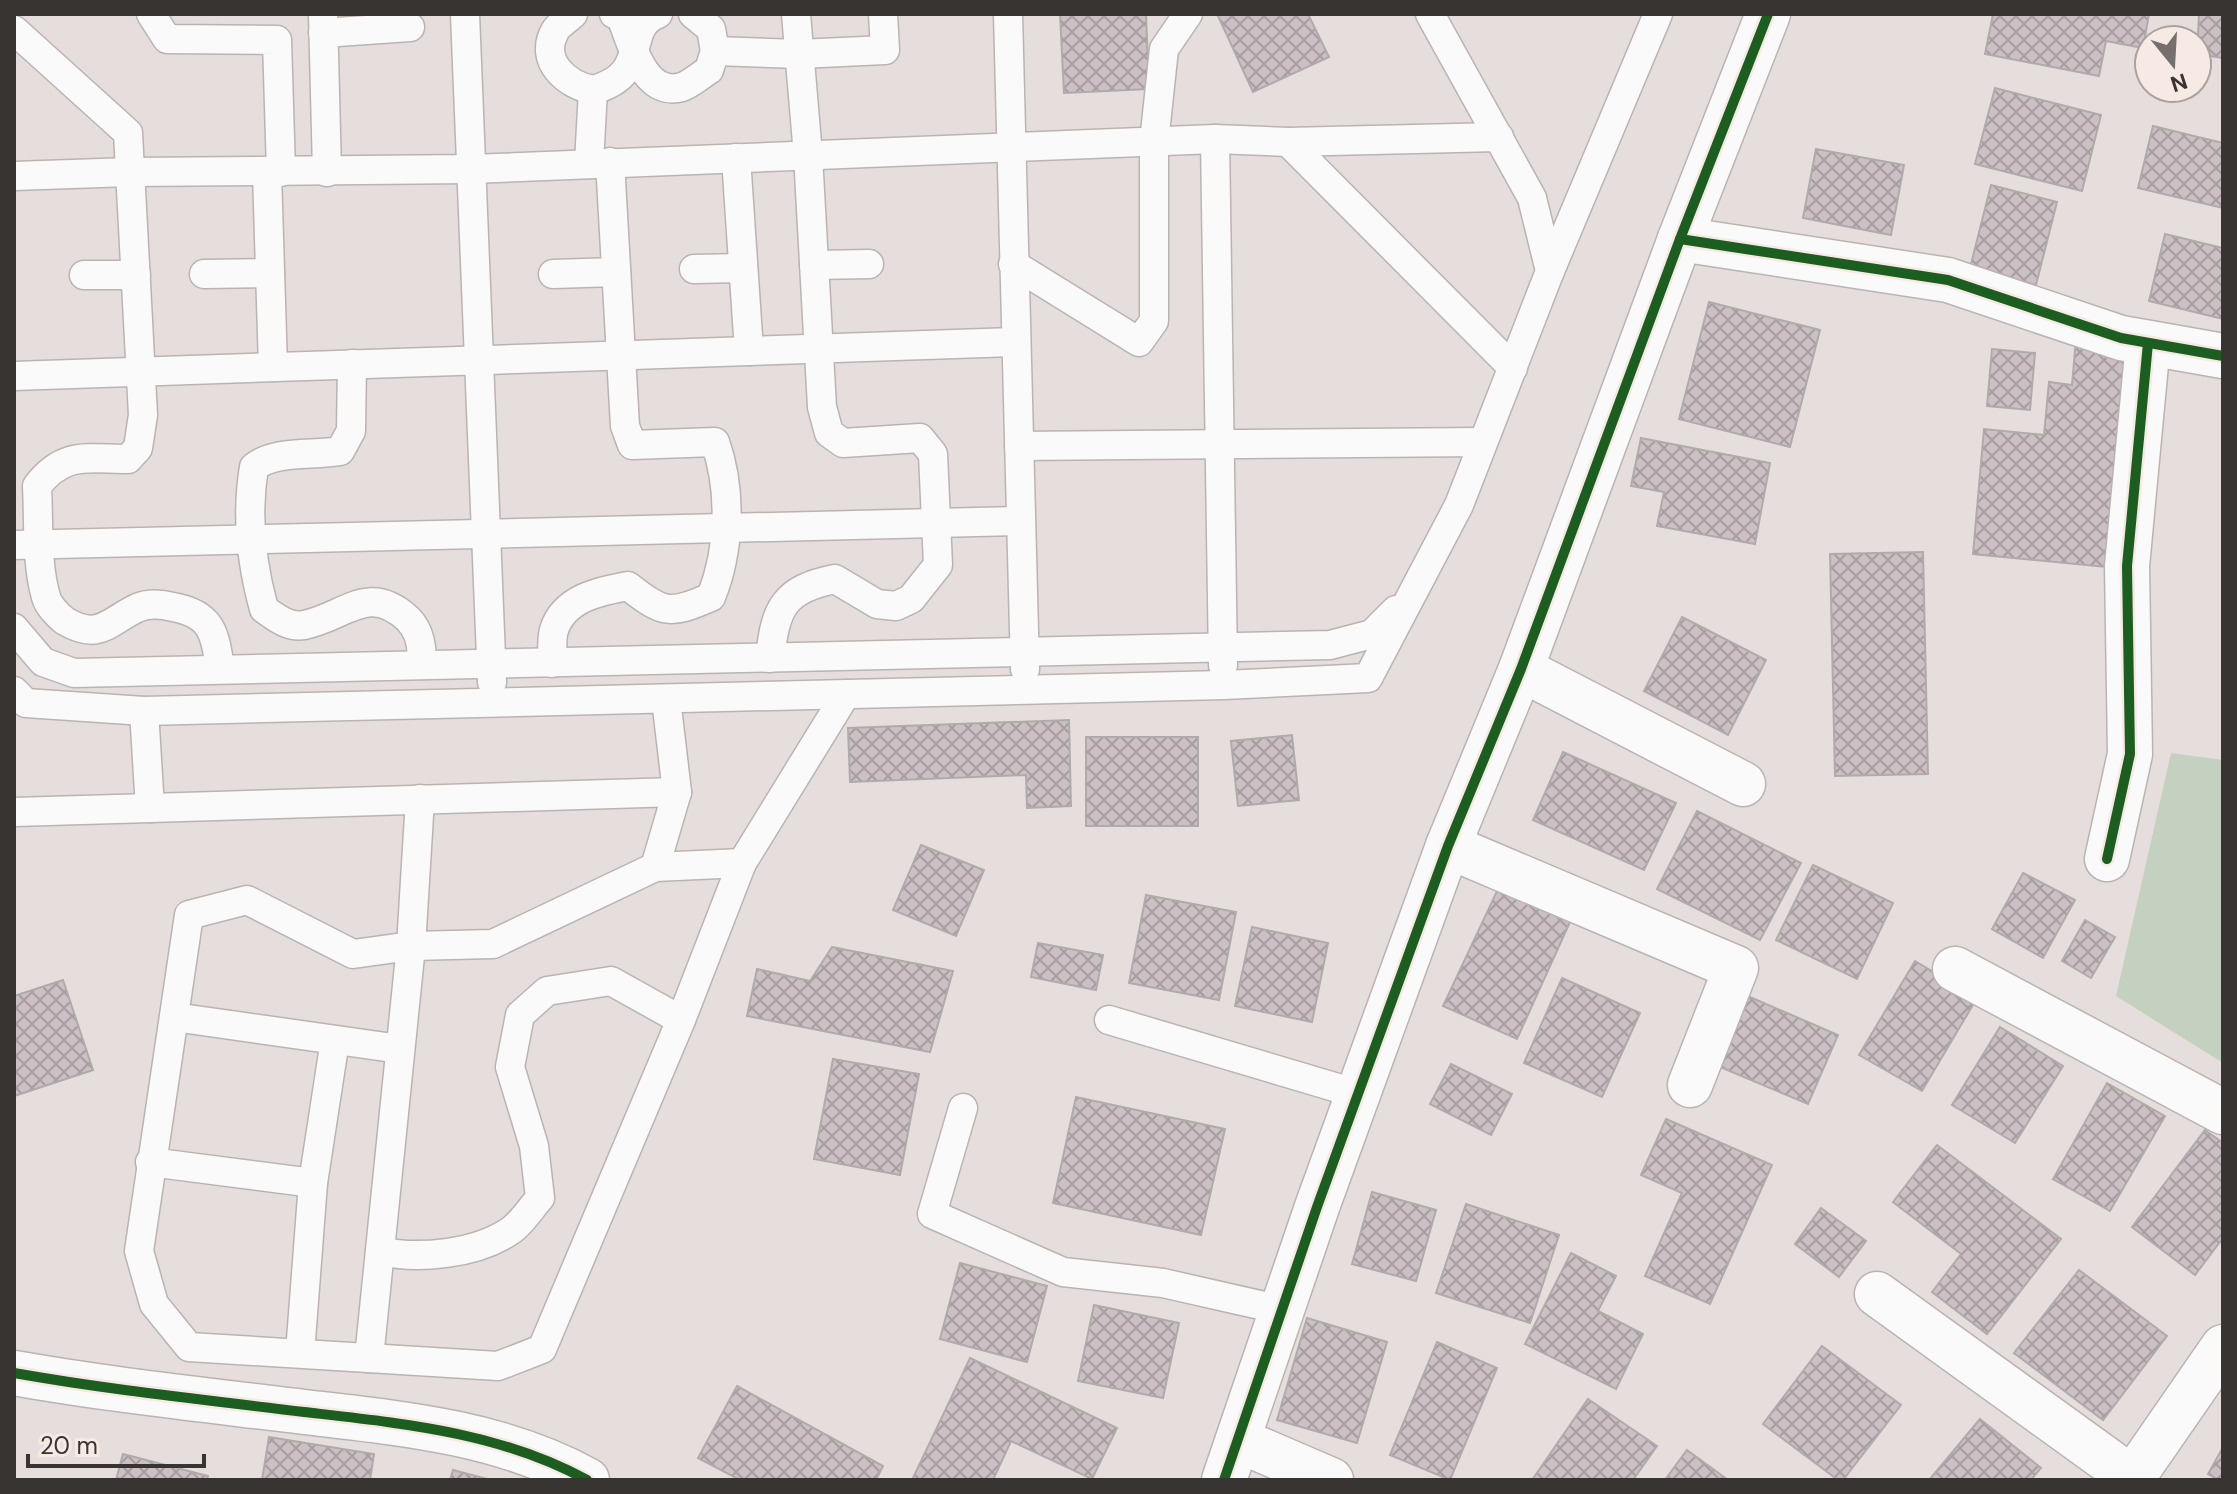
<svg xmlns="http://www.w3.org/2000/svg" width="2237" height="1494" viewBox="0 0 2237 1494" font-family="'DM Sans',sans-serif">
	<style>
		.pitch { fill: #c4d1c0 }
		.building { fill: url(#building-cross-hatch); stroke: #b0abab; stroke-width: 2 }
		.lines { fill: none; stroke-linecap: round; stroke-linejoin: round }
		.lane-casing { stroke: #b9b4b2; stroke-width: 31 }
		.street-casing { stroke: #b9b4b2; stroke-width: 47 }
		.secondary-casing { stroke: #b9b4b2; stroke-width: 47 }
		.lane { stroke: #fbfafa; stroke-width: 28 }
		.street { stroke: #fbfafa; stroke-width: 44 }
		.secondary { stroke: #fbfafa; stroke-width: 44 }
		.cycleway-casing { stroke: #f7eae5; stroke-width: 15 }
		.cycleway { stroke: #1b5e20; stroke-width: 10 }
	</style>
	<defs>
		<pattern id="building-cross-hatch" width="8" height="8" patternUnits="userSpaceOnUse" patternTransform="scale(2)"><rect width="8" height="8" fill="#ccc0c5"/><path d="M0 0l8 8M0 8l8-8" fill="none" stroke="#a79da1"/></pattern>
	</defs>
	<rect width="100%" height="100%" fill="#e5dedc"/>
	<path class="pitch" d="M 2171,753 L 2223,760 L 2223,1063 L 2116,996 Z"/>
	<g class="building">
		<path d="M 1060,14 L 1146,14 L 1149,89 L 1064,93 Z"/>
		<path d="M 1222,14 L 1308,14 L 1329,57 L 1253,92 L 1218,16 Z"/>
		<path d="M 1993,14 L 2149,14 L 2143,48 L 2106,41 L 2099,76 L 1985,54 Z"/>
		<path d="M 2199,14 L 2223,14 L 2223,58 L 2197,54 Z"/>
		<path d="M 1995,88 L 2101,115 L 2082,191 L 1975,164 Z"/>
		<path d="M 2153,126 L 2223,143 L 2223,208 L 2138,188 Z"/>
		<path d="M 1816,149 L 1904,165 L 1891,235 L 1803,218 Z"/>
		<path d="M 1991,185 L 2057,202 L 2036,285 L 1970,268 Z"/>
		<path d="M 2165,234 L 2223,248 L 2223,319 L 2149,301 Z"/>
		<path d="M 1709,302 L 1820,330 L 1790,447 L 1679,419 Z"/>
		<path d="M 2076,339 L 2127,344 L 2106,567 L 1973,554 L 1984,429 L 2044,435 L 2049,382 L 2072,385 Z"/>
		<path d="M 1992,349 L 2035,353 L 2030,410 L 1987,406 Z"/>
		<path d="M 1641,438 L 1770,463 L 1755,544 L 1657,526 L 1664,492 L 1631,486 Z"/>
		<path d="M 1923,552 L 1928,774 L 1835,776 L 1830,554 Z"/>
		<path d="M 1682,617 L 1766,660 L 1728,735 L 1644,691 Z"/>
		<path d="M 1069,720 L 1071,806 L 1027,808 L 1026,775 L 850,782 L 848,728 Z"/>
		<path d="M 1292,735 L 1299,800 L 1238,806 L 1231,741 Z"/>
		<rect x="1086" y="737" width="112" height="89"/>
		<path d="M 1563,752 L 1676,803 L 1644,870 L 1533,820 Z"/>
		<path d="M 1697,811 L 1801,863 L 1760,940 L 1657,889 Z"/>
		<path d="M 921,845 L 984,870 L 956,936 L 893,910 Z"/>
		<path d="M 1813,865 L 1893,903 L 1857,979 L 1776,940 Z"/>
		<path d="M 2023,873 L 2075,900 L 2043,958 L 1992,929 Z"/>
		<path d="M 1498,889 L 1570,922 L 1517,1039 L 1443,1006 Z"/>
		<path d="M 1146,895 L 1236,912 L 1219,1000 L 1129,983 Z"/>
		<path d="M 2085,920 L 2115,937 L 2091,978 L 2062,961 Z"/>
		<path d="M 1252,927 L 1328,943 L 1312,1022 L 1235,1006 Z"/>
		<path d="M 1038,943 L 1103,955 L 1096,990 L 1031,977 Z"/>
		<path d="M 832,947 L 953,971 L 930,1052 L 747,1016 L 757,969 L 810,981 Z"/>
		<path d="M 1915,961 L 1977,998 L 1922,1091 L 1859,1055 Z"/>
		<path d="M 1562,978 L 1640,1013 L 1602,1097 L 1524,1063 Z"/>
		<path d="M 63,980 L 93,1070 L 14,1096 L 14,996 Z"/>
		<path d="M 1743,994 L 1838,1035 L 1808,1104 L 1713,1064 Z"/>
		<path d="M 2000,1027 L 2063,1066 L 2015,1143 L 1952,1105 Z"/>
		<path d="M 833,1059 L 919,1074 L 900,1175 L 814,1159 Z"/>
		<path d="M 1451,1064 L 1512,1094 L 1491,1135 L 1430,1104 Z"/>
		<path d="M 2107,1083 L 2165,1116 L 2110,1211 L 2053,1179 Z"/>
		<path d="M 1076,1097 L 1225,1129 L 1201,1235 L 1053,1203 Z"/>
		<path d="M 1666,1119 L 1772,1165 L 1710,1304 L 1645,1276 L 1682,1193 L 1641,1175 Z"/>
		<path d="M 2205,1130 L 2223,1143 L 2223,1238 L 2195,1275 L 2132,1227 Z"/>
		<path d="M 1937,1145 L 2061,1239 L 1987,1334 L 1932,1292 L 1961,1254 L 1893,1202 Z"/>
		<path d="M 1372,1192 L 1436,1210 L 1416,1281 L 1352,1264 Z"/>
		<path d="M 1466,1204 L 1559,1235 L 1530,1323 L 1436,1293 Z"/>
		<path d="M 1821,1208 L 1866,1241 L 1839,1277 L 1795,1244 Z"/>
		<path d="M 1571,1253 L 1616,1276 L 1598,1311 L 1643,1334 L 1616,1389 L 1525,1344 Z"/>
		<path d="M 960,1263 L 1047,1286 L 1027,1362 L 940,1339 Z"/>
		<path d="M 2079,1270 L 2167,1336 L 2103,1420 L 2014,1353 Z"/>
		<path d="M 1094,1305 L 1179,1323 L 1163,1398 L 1078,1381 Z"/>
		<path d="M 1307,1318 L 1387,1342 L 1357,1443 L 1277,1420 Z"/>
		<path d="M 1437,1342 L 1497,1368 L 1450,1480 L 1390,1455 Z"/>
		<path d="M 1822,1346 L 1901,1405 L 1843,1480 L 1838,1480 L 1763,1424 Z"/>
		<path d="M 970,1358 L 1117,1428 L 1092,1479 L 1011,1441 L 993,1480 L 912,1480 Z"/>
		<path d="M 737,1386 L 883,1466 L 876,1480 L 740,1480 L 698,1458 Z"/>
		<path d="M 1588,1399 L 1657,1446 L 1633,1480 L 1532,1480 Z"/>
		<path d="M 1980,1419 L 2041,1468 L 2031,1480 L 1929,1480 Z"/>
		<path d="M 269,1437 L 374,1454 L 370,1480 L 262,1480 Z"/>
		<path d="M 2223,1447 L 2223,1480 L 2219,1480 L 2208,1474 Z"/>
		<path d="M 1687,1450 L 1728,1480 L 1665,1480 Z"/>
		<path d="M 123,1454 L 208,1476 L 207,1480 L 116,1480 Z"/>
		<path d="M 453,1470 L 491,1480 L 450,1480 Z"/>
	</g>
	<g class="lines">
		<defs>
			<g id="lane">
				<path d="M 151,14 L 167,39 L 277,40 L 281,172"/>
				<path d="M 323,14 L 327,172"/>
				<path d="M 465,14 L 492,682"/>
				<path d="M 573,14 C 568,19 558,25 555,31 C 538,61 567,85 593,90"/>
				<path d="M 614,14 L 621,17 C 631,42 644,98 682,87 C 691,84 701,75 709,70 L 715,51"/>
				<path d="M 693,14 L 711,29 L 715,51 L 799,54 L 885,50 L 883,14"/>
				<path d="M 1008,14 L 1025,669"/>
				<path d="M 14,30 L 128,133 L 143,415 L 138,448 L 128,459 C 87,459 64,451 37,486 C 39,521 36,563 46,597 C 48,605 58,616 65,621 C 99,641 108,622 137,608 C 149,603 161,604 173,607 C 212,614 215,633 220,669"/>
				<path d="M 323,33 L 410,27"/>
				<path d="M 1215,139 L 1223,665"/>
				<path d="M 1288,142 L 1513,368"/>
				<path d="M 736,158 L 749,351"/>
				<path d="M 589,163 L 593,90 C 653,74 621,28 658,14"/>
				<path d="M 267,173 L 273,367"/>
				<path d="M 14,176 L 130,172 L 471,169 L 1215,139 L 1288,142 L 1499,137"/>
				<path d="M 1013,264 L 1139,342 L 1154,321 L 1154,142 L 1164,49 L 1188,14"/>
				<path d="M 814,265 L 869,264"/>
				<path d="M 694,269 L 743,268"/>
				<path d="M 1550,271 L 1658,14"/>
				<path d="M 204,274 L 270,273"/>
				<path d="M 553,274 L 616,272"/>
				<path d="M 84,275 L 136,275"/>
				<path d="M 352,364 L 351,431 L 340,451 C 312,456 276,450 254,467 C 246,515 251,562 264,609 C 275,617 289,628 304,625 C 345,617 368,582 408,619 C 420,631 423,649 421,665"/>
				<path d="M 14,376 L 1014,342"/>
				<path d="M 1019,446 L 1482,442"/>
				<path d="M 14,545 L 1020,521"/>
				<path d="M 14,628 L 43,662 L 74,673 L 1330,645 L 1372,634 L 1396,610"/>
				<path d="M 770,658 C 775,608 784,589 835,579 L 877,604 L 896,606 L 911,599 L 938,565 L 933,454 L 920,438 L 843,443 L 829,433 L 822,407 L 808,155 L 796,14"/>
				<path d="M 552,663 C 553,653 551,639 554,630 C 564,598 600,591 628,586 C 664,614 669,615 711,597 C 730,550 732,490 715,442 L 632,445 L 625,426 L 610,162"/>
				<path d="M 14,691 L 26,703 L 144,711 L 1224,685 L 1368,678 L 1459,505 L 1550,271 L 1532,198 L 1430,14"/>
				<path d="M 666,699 L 677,792 L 655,867 L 493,944 L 411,946 L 353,954 L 247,900 L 189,915 L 139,1251 L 154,1304 L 189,1347 L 498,1366 L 542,1349 L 681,1020 L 742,863 L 846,694"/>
				<path d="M 144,711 L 150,808 L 677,792"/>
				<path d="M 14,812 L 150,808"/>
				<path d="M 655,867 L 742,863"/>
				<path d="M 174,1017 L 400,1049"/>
				<path d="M 1109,1020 L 1358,1094"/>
				<path d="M 963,1108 L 932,1214 L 1063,1272 L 1163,1283 L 1282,1310"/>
				<path d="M 150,1162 L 313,1183"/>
				<path d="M 380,1251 C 418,1260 476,1254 510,1231 C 521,1224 531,1208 540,1198 L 534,1146 L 510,1067 L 520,1015 L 547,991 L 611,981 L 681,1020"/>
				<path d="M 300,1353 L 313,1183 L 335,1040"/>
				<path d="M 369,1358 L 411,946 L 420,799"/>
			</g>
			<g id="street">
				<path d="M 1680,239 L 1948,280 L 2121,338 L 2223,356"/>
				<path d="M 1521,669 L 1743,784"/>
				<path d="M 1448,846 L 1736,968 L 1690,1085"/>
				<path d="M 2107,859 L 2130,754 L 2127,566 L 2148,343"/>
				<path d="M 1955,969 L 2223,1112"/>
				<path d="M 1877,1294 L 2132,1478"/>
				<path d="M 14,1373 C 110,1390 207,1400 304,1412 C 400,1423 500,1432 587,1480"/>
				<path d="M 1238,1440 L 1331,1480"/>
				<path d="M 2131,1480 L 2223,1347"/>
			</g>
			<path id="secondary" d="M 1224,1480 L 1317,1207 L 1448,846 L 1521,669 L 1680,239 L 1768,14"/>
		</defs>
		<use href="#lane" class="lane-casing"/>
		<use href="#street" class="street-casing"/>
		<use href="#secondary" class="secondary-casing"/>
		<use href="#lane" class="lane"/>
		<use href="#street" class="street"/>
		<use href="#secondary" class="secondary"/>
		<defs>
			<g id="cycleway">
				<path d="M 1680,239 L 1948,280 L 2121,338 L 2223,356"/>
				<path d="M 2107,859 L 2130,754 L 2127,566 L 2148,343"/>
				<path d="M 14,1373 C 110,1390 207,1400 304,1412 C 400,1423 500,1432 587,1480"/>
				<path d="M 1224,1480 L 1317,1207 L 1448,846 L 1521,669 L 1680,239 L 1768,14"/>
			</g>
		</defs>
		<use href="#cycleway" class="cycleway-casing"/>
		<use href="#cycleway" class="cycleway"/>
	</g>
	<rect width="2237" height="1494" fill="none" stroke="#383432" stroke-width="32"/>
	<g transform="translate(2173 64) rotate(162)"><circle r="38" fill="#f7eae5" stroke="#aba19d" stroke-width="2"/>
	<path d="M0-6L14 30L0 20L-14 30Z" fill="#75706e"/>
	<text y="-12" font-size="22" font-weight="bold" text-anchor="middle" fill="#383432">N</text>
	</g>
	<path d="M28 1454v12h176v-12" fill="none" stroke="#383432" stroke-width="4"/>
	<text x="40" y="1454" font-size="24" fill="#383432" stroke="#f7eae5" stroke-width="6" paint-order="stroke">20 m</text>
</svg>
